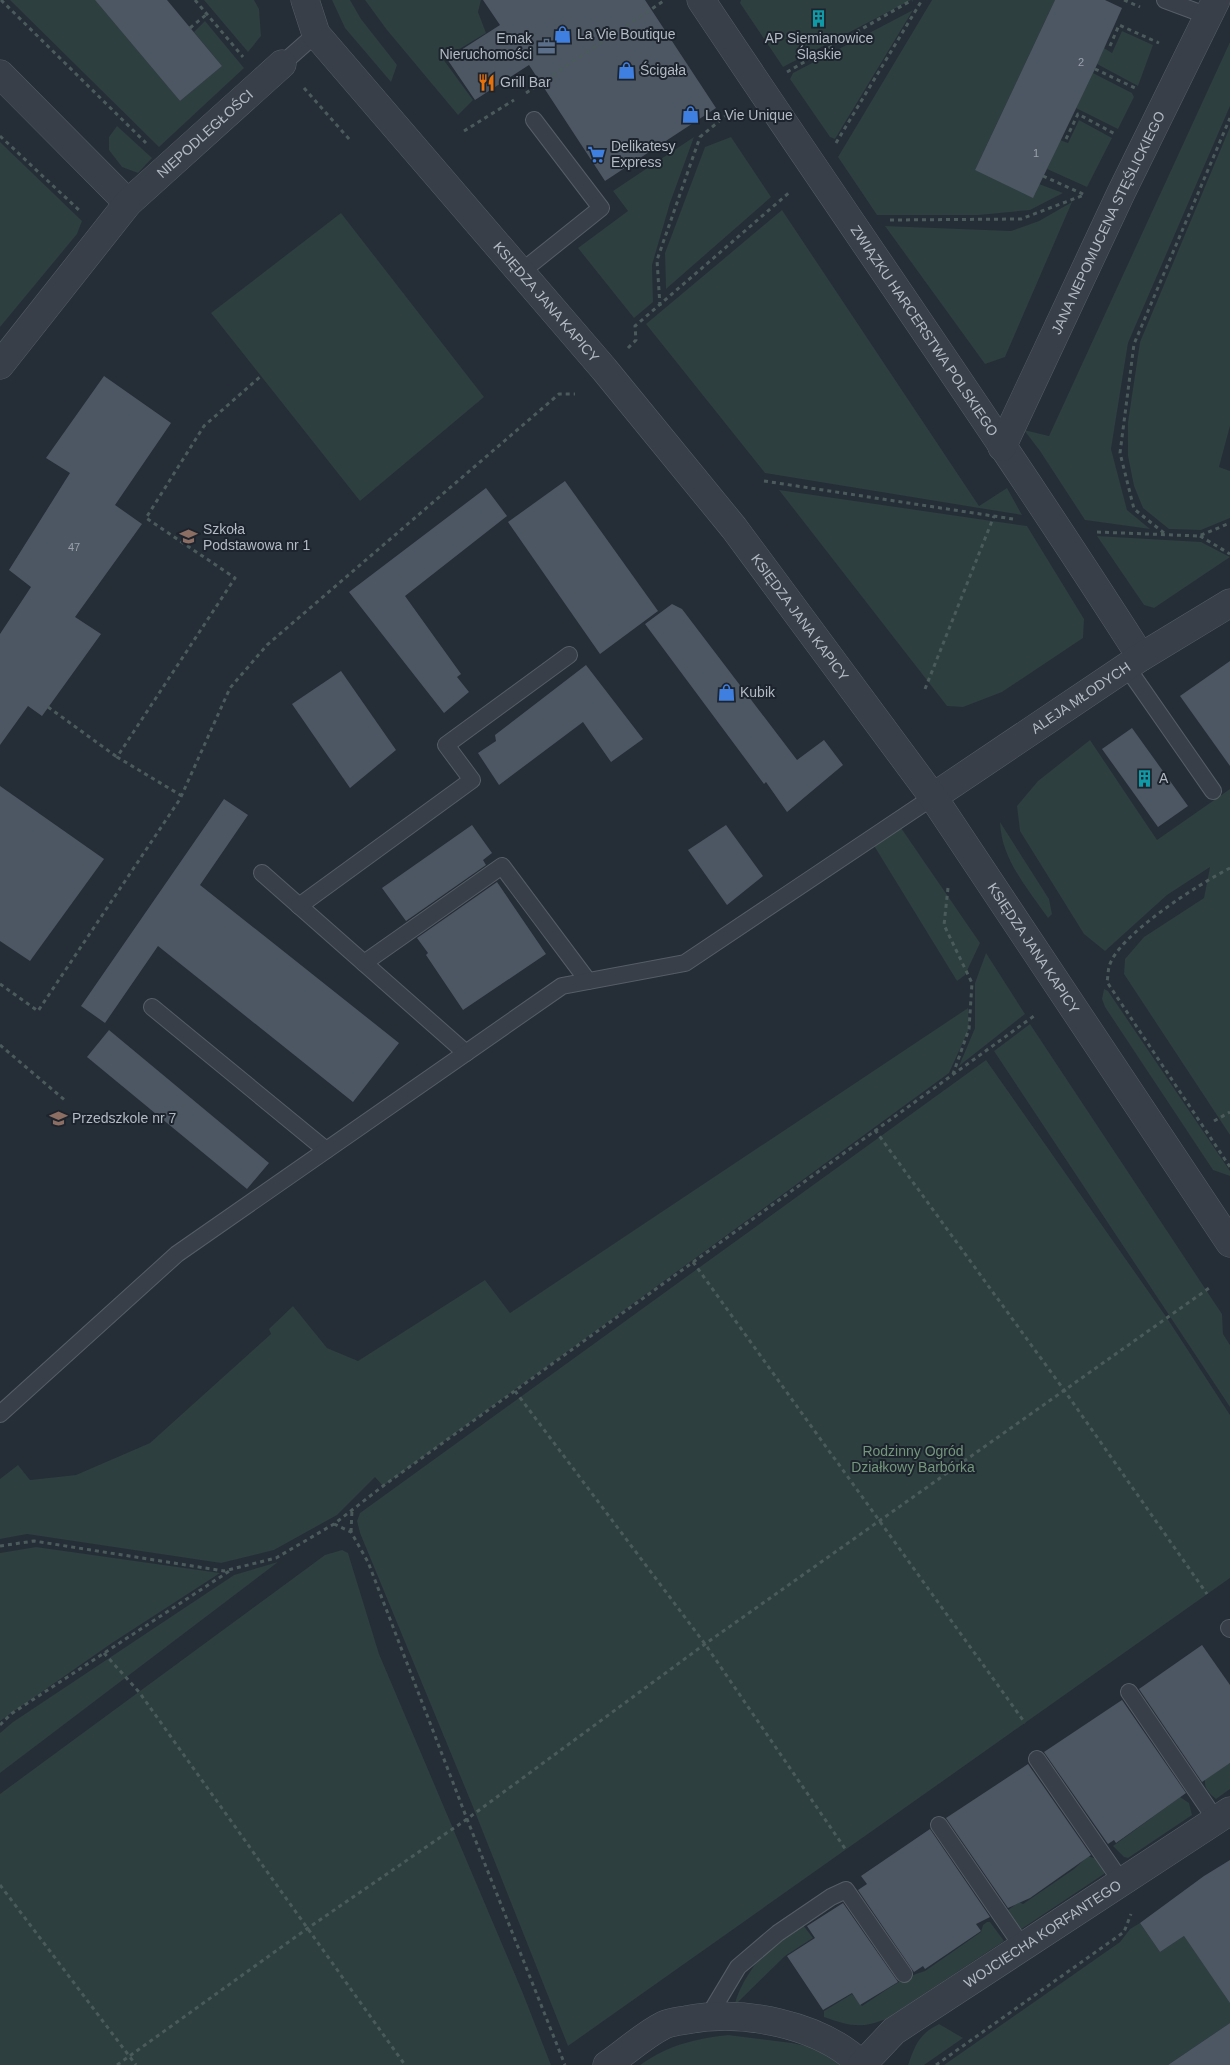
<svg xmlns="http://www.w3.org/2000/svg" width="1230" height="2065" viewBox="0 0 1230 2065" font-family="Arial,sans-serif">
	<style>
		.green { fill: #2d3f3f }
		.building { fill: #4d5763 }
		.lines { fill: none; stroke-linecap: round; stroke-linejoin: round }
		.service-casing { stroke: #565d66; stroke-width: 18 }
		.minor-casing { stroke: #565d66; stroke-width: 29 }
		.tertiary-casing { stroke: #565d66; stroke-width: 29 }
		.path { stroke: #4b5b5c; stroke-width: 3; stroke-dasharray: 4 4; stroke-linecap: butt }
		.service { stroke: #383f48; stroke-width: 16 }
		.minor { stroke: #383f48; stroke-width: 28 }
		.tertiary { stroke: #383f48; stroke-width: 28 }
		.labels { text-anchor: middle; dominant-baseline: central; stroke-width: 4; stroke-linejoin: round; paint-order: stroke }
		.number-label { font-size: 11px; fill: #9aa1ac }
		.poi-label { font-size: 14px; fill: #b3bac4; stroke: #1d242d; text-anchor: start }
		.street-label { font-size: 14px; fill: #b3bac4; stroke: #1d242d }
		.park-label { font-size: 14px; fill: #74977c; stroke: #1d242d }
	</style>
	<rect width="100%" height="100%" fill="#252d37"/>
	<g class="green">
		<path d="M 10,0 L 95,0 L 180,101 L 222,66 L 194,32 L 205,21 L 244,68 L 159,147 Z"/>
		<path d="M 204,0 L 254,0 L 259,9 L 261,36 L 248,52 Z"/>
		<path d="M 332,0 L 350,0 L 361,19 L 394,61 L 397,65 L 391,82 L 345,28 Z"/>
		<path d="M 365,0 L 481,0 L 478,12 L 486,33 L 443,59 L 473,100 L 458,115 L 387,30 Z"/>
		<path d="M 741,0 L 911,0 L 783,67 L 740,3 Z"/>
		<path d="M 932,0 L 1055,0 L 975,170 L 1039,184 L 1063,193 L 1030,210 L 979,215 L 877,215 L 838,157 Z"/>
		<path d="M 913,10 L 835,139 L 830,137 L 790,79 L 793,73 Z"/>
		<path d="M 1122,31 L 1153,45 L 1138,86 L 1097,64 L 1104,48 L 1112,53 Z"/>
		<path d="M 1230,42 L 1230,106 L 1128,343 L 1111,449 L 1127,510 L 1150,529 L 1085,520 L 1040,451 L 1024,430 L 1049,436 Z"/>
		<path d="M 1093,73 L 1132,93 L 1134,97 L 1118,129 L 1076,108 Z"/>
		<path d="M 1079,120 L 1112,138 L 1087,187 L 1047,169 L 1060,140 L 1068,143 Z"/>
		<path d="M 117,126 L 152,158 L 138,173 L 122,167 L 109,150 L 109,137 Z"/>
		<path d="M 1230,127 L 1230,426 L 1219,467 L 1230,471 L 1230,518 L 1201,530 L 1169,529 L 1143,508 L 1134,486 L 1128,456 L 1128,422 L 1140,342 Z"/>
		<path d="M 694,137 L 670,203 L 652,265 L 653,302 L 634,318 L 578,248 L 628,211 L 613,191 Z"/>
		<path d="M 731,137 L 771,197 L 666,289 L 665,253 L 705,147 Z"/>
		<path d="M 0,142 L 82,221 L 77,234 L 0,327 Z"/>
		<path d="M 1072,202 L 1005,357 L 985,364 L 885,226 L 1011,231 L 1039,221 Z"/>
		<path d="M 782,210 L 979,506 L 1007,488 L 1022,515 L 765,473 L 646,324 Z"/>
		<path d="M 341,213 L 484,397 L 360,501 L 211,313 Z"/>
		<path d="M 779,490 L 1027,526 L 1084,619 L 1083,638 L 1002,692 L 963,707 L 947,706 Z"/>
		<path d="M 1097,536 L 1201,542 L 1230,557 L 1154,608 L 1144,605 Z"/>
		<path d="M 1090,740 L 1157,840 L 1230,789 L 1230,1135 L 1124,974 L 1125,959 L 1144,937 L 1204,898 L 1210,867 L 1167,895 L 1105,951 L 1084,934 L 1020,831 L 1017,806 L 1038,781 Z"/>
		<path d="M 1000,822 L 1049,899 L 1052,914 L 1048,918 C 1028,889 1001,859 1000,822 Z"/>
		<path d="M 899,825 L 980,943 L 965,975 L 957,981 L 873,844 Z"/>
		<path d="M 986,953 L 1025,1014 L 959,1066 L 975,1028 L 975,983 Z"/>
		<path d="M 1104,989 L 1108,991 L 1230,1171 L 1230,1176 L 1213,1170 L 1105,1007 L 1102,999 Z"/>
		<path d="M 968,1008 L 969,1029 L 949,1073 L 383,1486 L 375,1477 L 337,1515 L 274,1550 L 221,1563 L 27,1534 L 0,1539 L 0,1479 L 18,1465 L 30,1480 L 76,1475 L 150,1443 L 271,1334 L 269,1329 L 293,1306 L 327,1348 L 358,1361 L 485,1280 L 510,1313 Z"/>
		<path d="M 1030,1024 L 1222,1314 L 1223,1334 L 1230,1345 L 1230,1407 L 994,1051 Z"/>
		<path d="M 986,1060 L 1167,1318 L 1230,1415 L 1230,1578 L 568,2046 L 471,1802 L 360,1533 L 357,1521 L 360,1513 Z"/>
		<path d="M 36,1547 L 220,1573 L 112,1643 L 0,1721 L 0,1553 Z"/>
		<path d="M 342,1550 L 348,1553 L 379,1654 L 522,1991 L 551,2065 L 0,2065 L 0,1794 L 325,1555 Z"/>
		<path d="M 278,1562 L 0,1773 L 0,1733 L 13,1722 L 234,1575 Z"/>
		<path d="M 1230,1763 L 1230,1789 L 1216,1799 C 1209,1793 1204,1789 1205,1779 Z"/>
		<path d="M 1180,1797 L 1189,1803 L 1192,1815 L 1128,1858 L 1124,1857 L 1113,1846 Z"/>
		<path d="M 1088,1856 L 1097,1859 L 1105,1870 L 1104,1874 L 1020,1930 L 1008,1910 L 1019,1902 L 1023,1904 L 1074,1869 Z"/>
		<path d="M 987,1922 L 990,1922 L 1004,1941 L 886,2019 C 861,2029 849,2026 824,2017 L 824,2011 L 852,1994 L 862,2006 C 882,1993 902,1977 925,1971 L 981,1932 L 983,1925 Z"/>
		<path d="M 1140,1923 L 1160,1952 L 1184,1936 L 1210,1973 L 1230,1960 L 1230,2023 L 1168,2065 L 944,2065 L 1120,1942 L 1130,1929 Z"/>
		<path d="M 803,1925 L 813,1938 L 785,1956 L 735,2005 C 737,1989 758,1957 771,1946 C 780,1938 793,1932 803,1925 Z"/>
		<path d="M 939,2024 L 963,2038 L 924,2065 L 908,2065 C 915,2045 919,2034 939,2024 Z"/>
		<path d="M 728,2035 L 792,2043 L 815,2048 L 846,2065 L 640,2065 C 668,2045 694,2039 728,2035 Z"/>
	</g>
	<g class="building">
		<path d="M 95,0 L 167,0 L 222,66 L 180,101 Z"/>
		<path d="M 483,0 L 645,0 L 716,108 L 605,181 L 529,65 L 475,100 L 447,59 L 500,25 Z"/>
		<path d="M 1055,0 L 1105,0 L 1122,8 L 1095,69 L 1033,198 L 975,170 Z"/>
		<path d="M 104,376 L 171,423 L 115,505 L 142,524 L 75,617 L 101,634 L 42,716 L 28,706 L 0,745 L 0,634 L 31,587 L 9,570 L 70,473 L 46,458 Z"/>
		<path d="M 565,481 L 658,611 L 600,654 L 508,522 Z"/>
		<path d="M 486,488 L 507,516 L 405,596 L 461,674 L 457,677 L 469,692 L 444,713 L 349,592 Z"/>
		<path d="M 672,604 L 682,609 L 797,760 L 824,740 L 843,765 L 787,812 L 766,782 L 764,784 L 645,624 Z"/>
		<path d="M 1230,661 L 1230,766 L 1180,696 Z"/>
		<path d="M 586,665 L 643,739 L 611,762 L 583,722 L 499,785 L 478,753 L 496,741 L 495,735 Z"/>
		<path d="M 341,671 L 396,750 L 350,788 L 292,704 Z"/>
		<path d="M 1132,728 L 1188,806 L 1158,827 L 1102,749 Z"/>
		<path d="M 0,786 L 104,859 L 30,961 L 0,941 Z"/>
		<path d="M 224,799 L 248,815 L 200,885 L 399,1043 L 353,1102 L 158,946 L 105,1023 L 81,1006 Z"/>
		<path d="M 472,825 L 492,853 L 483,860 L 486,865 L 406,921 L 382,888 Z"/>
		<path d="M 726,825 L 763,876 L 727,905 L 688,850 Z"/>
		<path d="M 497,882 L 546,954 L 463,1010 L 426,955 L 428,953 L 417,938 Z"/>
		<path d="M 109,1030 L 269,1163 L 247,1189 L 87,1057 Z"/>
		<path d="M 1202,1645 L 1230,1685 L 1230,1763 L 1202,1782 L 1139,1689 Z"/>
		<path d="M 1122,1700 L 1186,1793 L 1116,1843 L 1114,1840 L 1108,1844 L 1044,1752 Z"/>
		<path d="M 1028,1764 L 1091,1855 L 1030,1898 L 1008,1908 L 946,1818 Z"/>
		<path d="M 930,1829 L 990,1917 L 976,1924 L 981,1931 L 925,1969 L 923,1966 L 914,1972 L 858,1890 L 867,1884 L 861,1876 Z"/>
		<path d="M 1230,1860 L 1230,2003 L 1184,1936 L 1160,1952 L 1140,1923 L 1204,1876 Z"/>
		<path d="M 843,1903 L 898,1982 L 860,2005 L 852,1993 L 823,2010 L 787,1956 L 815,1938 L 807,1926 Z"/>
		<path d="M 1230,2023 L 1230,2065 L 1168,2065 Z"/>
	</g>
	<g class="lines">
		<defs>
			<g id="service">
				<path d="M 1165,0 L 1208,16"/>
				<path d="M 282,64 L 316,34"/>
				<path d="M 521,272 L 601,208 L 534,120"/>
				<path d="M 1126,666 L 1213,791"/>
				<path d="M 262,873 L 466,1053"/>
				<path d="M 299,906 L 472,780 L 446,745 L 569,655"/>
				<path d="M 364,963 L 502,866 L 588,981"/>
				<path d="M 152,1007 L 326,1150"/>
				<path d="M 0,1414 L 177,1254 L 562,986 L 685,963 L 933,797"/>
				<path d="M 1229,1628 L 1230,1629"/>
				<path d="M 1129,1692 L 1216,1820"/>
				<path d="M 1037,1759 L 1121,1881"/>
				<path d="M 939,1825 L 1022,1946"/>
				<path d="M 708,2017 L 738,1967 L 778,1933 L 831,1897 L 846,1890 L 904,1974"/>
			</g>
			<g id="minor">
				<path id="s1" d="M 701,0 C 847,219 999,435 1141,657"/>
				<path d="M 0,74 L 128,203"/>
				<path id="s2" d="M 0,365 L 128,203 L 282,64"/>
				<path id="s3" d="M 1002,447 L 1121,193 L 1216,0"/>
				<path id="s4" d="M 933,797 L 1141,657 L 1230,603"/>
				<path d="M 607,2065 C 626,2052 644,2035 664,2025 C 670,2022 679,2021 686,2020 C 743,2009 820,2024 862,2065"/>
				<path id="s5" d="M 862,2065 L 894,2031 L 1230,1811"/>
			</g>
			<g id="tertiary">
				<path id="s6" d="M 305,0 L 316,34 L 604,369 L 734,528 L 933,797 L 1230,1243"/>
			</g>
		</defs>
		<use href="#service" class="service-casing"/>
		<use href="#minor" class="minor-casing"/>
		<use href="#tertiary" class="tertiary-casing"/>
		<g class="path">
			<path d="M 1,0 L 146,143"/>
			<path d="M 195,0 L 243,57"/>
			<path d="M 1124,0 L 1140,7"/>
			<path d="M 190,28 L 207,14"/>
			<path d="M 1110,46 L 1119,25 L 1159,43"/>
			<path d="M 1095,69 L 1137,89"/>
			<path d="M 787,72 L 912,0"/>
			<path d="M 304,88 L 350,140"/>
			<path d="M 526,93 L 665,0"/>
			<path d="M 464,131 L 514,100"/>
			<path d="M 0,136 L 81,212"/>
			<path d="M 1066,139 L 1078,114 L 1115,134"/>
			<path d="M 836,143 L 922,0"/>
			<path d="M 1043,176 L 1085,195"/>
			<path d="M 890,220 L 1021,219 L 1084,195"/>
			<path d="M 660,306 L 657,260 L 700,137 L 735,108"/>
			<path d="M 628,348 L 636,340 L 635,326 L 791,191"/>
			<path d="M 764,481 L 1013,519"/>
			<path d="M 1097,532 L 1199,536 L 1230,523"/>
			<path d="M 1164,533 L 1134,509 L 1120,453 L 1134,344 L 1230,118"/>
			<path d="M 1200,536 L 1230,554"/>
			<path d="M 925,689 L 994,516"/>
			<path d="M 48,707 L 117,757"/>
			<path d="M 182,796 L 117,757 L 235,578 L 146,518 L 204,426 L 261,376"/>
			<path d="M 1230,868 C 1201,883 1117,935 1109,967 C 1108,971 1108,977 1107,982 L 1230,1167"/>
			<path d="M 948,888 L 944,925 L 972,983 L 969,1029 L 953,1074"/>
			<path d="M 0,984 L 38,1011 L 180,799 L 230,688 L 267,645 L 559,394 L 575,394"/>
			<path d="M 0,1045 L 67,1102"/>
			<path d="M 1214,1121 L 1230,1112"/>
			<path d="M 875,1130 L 1064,1390 L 1207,1594"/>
			<path d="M 693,1262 L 1025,1723"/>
			<path d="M 515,1391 L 705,1644 L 846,1850"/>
			<path d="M 334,1524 L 351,1532 L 368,1562 L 467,1819 L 565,2065"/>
			<path d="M 351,1532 L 352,1510"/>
			<path d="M 0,1546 L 34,1541 L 224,1571 L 276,1558 L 334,1524 L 383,1486 L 1034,1016"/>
			<path d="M 104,1653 L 139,1692 L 405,2065"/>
			<path d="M 0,1725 L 11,1714 L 231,1570"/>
			<path d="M 0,1885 L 136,2065"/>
			<path d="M 117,2065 L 308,1928 L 467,1819 L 705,1644 L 1212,1286"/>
			<path d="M 936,2065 L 1124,1932 L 1131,1914"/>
		</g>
		<use href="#service" class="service"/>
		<use href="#minor" class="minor"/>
		<use href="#tertiary" class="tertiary"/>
	</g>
	<defs>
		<symbol id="building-bare" viewBox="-9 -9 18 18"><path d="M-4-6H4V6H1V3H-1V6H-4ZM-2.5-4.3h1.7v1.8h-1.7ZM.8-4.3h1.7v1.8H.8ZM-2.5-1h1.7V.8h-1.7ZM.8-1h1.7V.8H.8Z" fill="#0f9aa8" stroke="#1d242d" stroke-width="2.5" paint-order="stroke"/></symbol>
		<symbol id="shop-bare" viewBox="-9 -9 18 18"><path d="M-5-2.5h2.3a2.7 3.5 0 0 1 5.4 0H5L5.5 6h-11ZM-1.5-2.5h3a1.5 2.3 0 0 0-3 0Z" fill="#3f7fe0" stroke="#1d242d" stroke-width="2.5" paint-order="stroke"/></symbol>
		<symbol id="office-bare" viewBox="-9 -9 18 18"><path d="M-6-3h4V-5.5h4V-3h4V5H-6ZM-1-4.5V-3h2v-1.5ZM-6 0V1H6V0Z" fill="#5c6f8a" stroke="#1d242d" stroke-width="2.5" paint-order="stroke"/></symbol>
		<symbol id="restaurant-bare" viewBox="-9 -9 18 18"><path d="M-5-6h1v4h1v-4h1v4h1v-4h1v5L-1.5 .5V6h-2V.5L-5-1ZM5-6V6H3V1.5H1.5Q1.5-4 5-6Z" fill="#e8710a" stroke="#1d242d" stroke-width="2.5" paint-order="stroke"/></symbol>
		<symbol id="supermarket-bare" viewBox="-9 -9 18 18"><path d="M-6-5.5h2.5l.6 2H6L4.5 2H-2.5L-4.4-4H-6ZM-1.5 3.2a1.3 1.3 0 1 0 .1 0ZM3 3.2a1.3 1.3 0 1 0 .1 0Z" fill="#3f7fe0" stroke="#1d242d" stroke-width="2.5" paint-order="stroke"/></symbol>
		<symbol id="school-bare" viewBox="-9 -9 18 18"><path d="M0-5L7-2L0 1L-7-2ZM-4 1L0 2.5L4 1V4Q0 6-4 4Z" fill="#8d6e63" stroke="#1d242d" stroke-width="2.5" paint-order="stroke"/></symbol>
	</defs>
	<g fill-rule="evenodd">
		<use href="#building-bare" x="806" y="6" width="25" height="25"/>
		<use href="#shop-bare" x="550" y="22" width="25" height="25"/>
		<use href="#office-bare" x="534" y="34" width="25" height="25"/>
		<use href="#shop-bare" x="614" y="58" width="25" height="25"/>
		<use href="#restaurant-bare" x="474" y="70" width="25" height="25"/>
		<use href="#shop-bare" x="678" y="102" width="25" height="25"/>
		<use href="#supermarket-bare" x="584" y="142" width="25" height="25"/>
		<use href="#school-bare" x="176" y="524" width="25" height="25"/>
		<use href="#shop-bare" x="714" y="680" width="25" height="25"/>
		<use href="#building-bare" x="1132" y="766" width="25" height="25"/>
		<use href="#school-bare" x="46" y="1106" width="25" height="25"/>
	</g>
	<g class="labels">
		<g class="number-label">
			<text x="1081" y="62">2</text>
			<text x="1036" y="153">1</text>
			<text x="74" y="547">47</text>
		</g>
		<g class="poi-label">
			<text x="577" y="34">La Vie Boutique</text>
			<text x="532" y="38" text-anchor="end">Emak<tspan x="532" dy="16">Nieruchomości</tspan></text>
			<text x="819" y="38" text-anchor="middle">AP Siemianowice<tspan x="819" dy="16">Śląskie</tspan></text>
			<text x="640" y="70">Ścigała</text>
			<text x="500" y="82">Grill Bar</text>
			<text x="705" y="115">La Vie Unique</text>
			<text x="611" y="146">Delikatesy<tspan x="611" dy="16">Express</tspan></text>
			<text x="203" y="529">Szkoła<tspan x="203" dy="16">Podstawowa nr 1</tspan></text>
			<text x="740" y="692">Kubik</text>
			<text x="1159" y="778">A</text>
			<text x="72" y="1118">Przedszkole nr 7</text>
		</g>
		<g class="street-label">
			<text stroke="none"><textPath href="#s2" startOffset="310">NIEPODLEGŁOŚCI</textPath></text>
			<text stroke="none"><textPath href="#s3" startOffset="248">JANA NEPOMUCENA STĘŚLICKIEGO</textPath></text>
			<text stroke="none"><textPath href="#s6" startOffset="389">KSIĘDZA JANA KAPICY</textPath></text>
			<text stroke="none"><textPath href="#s1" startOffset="399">ZWIĄZKU HARCERSTWA POLSKIEGO</textPath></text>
			<text stroke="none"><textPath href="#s6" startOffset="794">KSIĘDZA JANA KAPICY</textPath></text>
			<text stroke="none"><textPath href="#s4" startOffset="178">ALEJA MŁODYCH</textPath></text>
			<text stroke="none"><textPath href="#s6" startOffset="1199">KSIĘDZA JANA KAPICY</textPath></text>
			<text stroke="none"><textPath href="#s5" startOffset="224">WOJCIECHA KORFANTEGO</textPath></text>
		</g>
		<g class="park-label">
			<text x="913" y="1451">Rodzinny Ogród<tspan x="913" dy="16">Działkowy Barbórka</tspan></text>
		</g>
	</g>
</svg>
